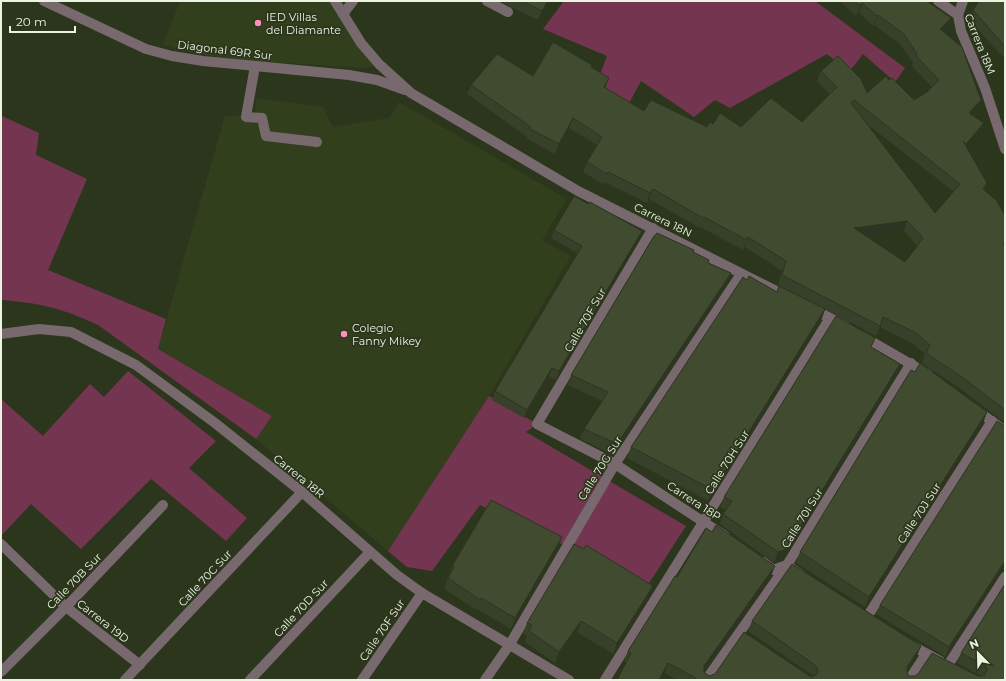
<svg xmlns="http://www.w3.org/2000/svg" width="1006" height="681" viewBox="0 0 1006 681" font-family="Montserrat,sans-serif">
	<style>
		.built { fill: #323f1d }
		.green { fill: #743550 }
		.lines { fill: none; stroke-linecap: round; stroke-linejoin: round }
		.service { stroke: #78696e; stroke-width: 10 }
		.minor { stroke: #78696e; stroke-width: 10 }
		.tertiary { stroke: #78696e; stroke-width: 10 }
		.wall { fill: #374028; fill-rule: evenodd }
		.shaded-wall { fill: #2d3421 }
		.building { fill: #404b2f; stroke: #2d3421; fill-rule: evenodd }
		.poi-dot { fill: #fe8ebb; stroke: #2c361c; stroke-width: 1.5 }
		.labels { text-anchor: middle; dominant-baseline: central; stroke-width: 3.5; stroke-linejoin: round; paint-order: stroke }
		.poi-label { font-size: 11px; fill: #ecf3e3; stroke: #2c361c; text-anchor: start }
		.street-label { font-size: 11px; fill: #ecf3e3; stroke: #2c361c }
	</style>
	<rect width="100%" height="100%" fill="#2c361c"/>
	<g class="built">
		<path d="M 180,1 L 331,1 L 378,65 L 366,68 L 237,60 L 193,53 L 163,45 Z"/>
		<path d="M 256,98 L 323,107 L 333,127 L 389,118 L 399,102 L 567,199 L 542,240 L 571,256 L 489,396 L 388,551 L 256,439 L 272,416 L 158,349 L 225,116 L 255,115 Z"/>
	</g>
	<g class="green">
		<path d="M 564,1 L 815,1 L 905,68 L 895,82 L 863,54 L 849,72 L 827,54 L 730,108 L 715,100 L 694,117 L 641,81 L 618,124 L 596,85 L 607,56 L 543,29 Z"/>
		<path d="M 2,116 L 39,133 L 36,155 L 87,179 L 48,270 L 166,319 L 158,349 L 272,416 L 256,439 L 98,325 C 62,308 40,303 1,300 Z"/>
		<path d="M 128,371 L 216,441 L 189,468 L 247,518 L 226,541 L 151,479 L 81,549 L 31,504 L 1,536 L 1,399 L 43,436 L 90,384 L 104,397 Z"/>
		<path d="M 489,396 L 537,424 L 526,432 L 686,526 L 648,585 L 480,505 L 432,571 L 407,567 L 388,551 Z"/>
	</g>
	<g class="lines">
		<path class="service" d="M 255,66 L 246,117 L 262,118 L 266,136 L 317,142"/>
		<g class="minor">
			<path d="M 44,1 L 146,49 L 172,56 L 203,61 L 349,75 L 377,80 L 405,90"/>
			<path d="M 335,1 L 361,43 L 379,64 L 411,93 L 578,191 L 788,297"/>
			<path d="M 487,1 L 508,12"/>
			<path d="M 938,1 L 958,15"/>
			<path d="M 343,14 L 353,1"/>
			<path d="M 653,228 L 537,424 L 615,464 L 725,536"/>
			<path d="M 811,308 L 845,326"/>
			<path d="M 1,334 L 39,329 L 71,332 L 136,365 L 215,423 L 302,492 L 397,575 L 422,593 L 569,680"/>
			<path d="M 862,336 L 928,374"/>
			<path d="M 975,409 L 1005,431"/>
			<path d="M 1,544 L 66,607 L 140,665"/>
			<path d="M 763,562 L 773,570 L 787,565 L 801,575"/>
			<path d="M 867,617 L 992,421"/>
			<path d="M 907,643 L 940,661"/>
			<path d="M 948,665 L 1005,577"/>
			<path d="M 1,672 L 66,607 L 163,505"/>
			<path d="M 125,680 L 302,492"/>
			<path d="M 250,680 L 370,552"/>
			<path d="M 362,680 L 422,593"/>
			<path d="M 485,680 L 510,644 L 615,464 L 741,274"/>
			<path d="M 605,680 L 830,318"/>
			<path d="M 706,680 L 787,565 L 911,363"/>
			<path d="M 909,680 L 926,654"/>
		</g>
		<path class="tertiary" d="M 963,1 L 958,15 L 961,31 L 985,88 L 1005,149"/>
	</g>
	<g class="wall">
		<path d="M 499,1 L 549,1 L 547,6 L 538,20 Z"/>
		<path d="M 840,1 L 927,1 L 951,18 L 947,28 L 943,32 L 981,100 L 977,109 L 972,115 L 984,123 L 980,133 L 967,148 L 987,183 L 984,190 L 1005,216 L 1005,423 L 958,387 L 922,363 L 925,354 L 912,343 L 880,327 L 876,336 L 825,309 L 821,321 L 708,501 L 627,458 L 631,447 L 777,292 L 779,286 L 813,303 L 778,285 L 782,271 L 745,247 L 743,250 L 700,227 L 700,228 L 649,199 L 647,203 L 604,182 L 603,184 L 583,172 L 587,162 L 597,145 L 569,128 L 555,154 L 527,139 L 527,137 L 467,94 L 471,85 L 591,68 L 609,78 L 605,88 L 644,111 L 707,127 L 713,124 L 741,127 L 802,122 L 830,94 L 817,81 L 821,71 L 867,93 L 889,80 L 914,100 L 927,92 L 932,87 L 912,66 L 913,63 L 900,44 L 874,25 L 873,26 L 859,13 L 856,16 ZM 867,124 L 954,192 L 935,213 ZM 904,231 L 917,246 L 905,262 L 866,236 Z"/>
		<path d="M 1005,1 L 1005,58 L 999,53 L 970,20 L 973,10 Z"/>
		<path d="M 588,204 L 642,231 L 639,239 L 556,380 L 549,377 L 524,418 L 492,400 L 495,391 L 577,253 L 551,238 L 554,230 Z"/>
		<path d="M 693,252 L 709,260 L 708,263 L 731,273 L 727,284 L 613,455 L 580,439 L 584,429 L 602,401 L 568,385 L 571,375 Z"/>
		<path d="M 871,348 L 900,364 L 896,374 L 783,560 L 774,563 L 720,524 L 723,514 L 726,510 L 720,507 L 724,497 Z"/>
		<path d="M 987,412 L 983,423 L 865,607 L 796,563 L 800,552 Z"/>
		<path d="M 562,537 L 558,548 L 511,629 L 477,609 L 476,610 L 444,589 L 452,566 Z"/>
		<path d="M 1002,571 L 1000,573 L 946,657 L 876,614 L 880,605 Z"/>
		<path d="M 771,576 L 704,672 L 709,676 L 808,675 L 812,677 L 812,675 L 748,631 L 752,621 L 917,656 L 907,672 L 907,673 L 909,676 L 981,676 L 957,663 L 961,653 L 1005,584 L 1005,680 L 677,680 L 665,673 L 661,680 L 617,680 L 626,662 L 624,661 L 628,651 L 677,577 Z"/>
		<path d="M 653,586 L 649,597 L 613,654 L 577,632 L 555,663 L 525,642 L 527,636 L 523,634 L 527,623 Z"/>
	</g>
	<g class="shaded-wall">
		<path d="M 548,1 L 549,1 L 547,6 L 538,20 L 542,11 Z"/>
		<path d="M 862,3 L 859,13 L 856,16 L 860,6 Z"/>
		<path d="M 878,15 L 874,25 L 873,26 L 877,16 Z"/>
		<path d="M 951,18 L 947,28 L 936,39 L 940,29 Z"/>
		<path d="M 609,78 L 605,88 L 604,87 Z"/>
		<path d="M 981,100 L 977,109 L 966,123 L 969,113 Z"/>
		<path d="M 573,118 L 569,128 L 555,154 L 559,144 Z"/>
		<path d="M 984,123 L 980,133 L 963,154 L 966,144 Z"/>
		<path d="M 653,189 L 649,199 L 647,203 L 650,193 Z"/>
		<path d="M 907,221 L 904,231 L 851,238 L 854,228 Z"/>
		<path d="M 642,231 L 639,239 L 556,380 L 559,371 Z"/>
		<path d="M 748,237 L 745,247 L 743,250 L 747,240 Z"/>
		<path d="M 731,273 L 727,284 L 613,455 L 617,444 Z"/>
		<path d="M 825,309 L 821,321 L 708,501 L 713,490 Z"/>
		<path d="M 900,364 L 896,374 L 783,560 L 774,563 L 778,552 Z"/>
		<path d="M 552,368 L 549,377 L 524,418 L 527,410 Z"/>
		<path d="M 987,412 L 983,423 L 865,607 L 869,597 Z"/>
		<path d="M 562,537 L 558,548 L 511,629 L 515,618 Z"/>
		<path d="M 1005,562 L 1005,571 L 1002,571 L 1000,573 L 946,657 L 949,647 L 1003,564 Z"/>
		<path d="M 775,566 L 771,576 L 701,676 L 704,666 Z"/>
		<path d="M 653,586 L 649,597 L 613,654 L 617,643 Z"/>
		<path d="M 581,621 L 577,632 L 555,663 L 559,652 Z"/>
		<path d="M 921,646 L 917,656 L 903,677 L 907,667 Z"/>
		<path d="M 668,663 L 665,673 L 661,680 L 659,680 Z"/>
	</g>
	<g class="building">
		<path d="M 522,1 L 548,1 L 542,11 Z"/>
		<path d="M 854,1 L 927,1 L 951,18 L 940,29 L 962,47 L 981,100 L 969,113 L 984,123 L 966,144 L 963,141 L 987,183 L 983,189 L 997,201 L 1005,216 L 1005,230 L 1004,230 L 1005,242 L 1003,243 L 1005,246 L 1005,410 L 962,377 L 926,353 L 930,345 L 916,333 L 883,317 L 880,326 L 782,275 L 786,261 L 748,237 L 747,240 L 704,217 L 703,218 L 653,189 L 650,193 L 608,172 L 607,174 L 587,162 L 602,137 L 573,118 L 559,144 L 530,129 L 531,127 L 471,85 L 497,54 L 533,76 L 553,42 L 592,65 L 591,67 L 609,78 L 604,87 L 644,111 L 651,100 L 707,127 L 710,122 L 713,124 L 720,113 L 741,127 L 771,98 L 802,122 L 837,87 L 821,71 L 838,56 L 861,79 L 867,93 L 886,76 L 889,80 L 892,78 L 914,100 L 927,92 L 939,80 L 916,56 L 917,54 L 904,34 L 878,15 L 877,16 L 862,3 L 860,6 ZM 854,100 L 960,184 L 935,213 L 851,103 ZM 907,221 L 923,238 L 905,262 L 854,228 Z"/>
		<path d="M 979,1 L 1005,1 L 1005,45 L 1002,43 L 973,10 Z"/>
		<path d="M 574,196 L 588,204 L 590,202 L 642,231 L 559,371 L 552,368 L 527,410 L 495,391 L 582,246 L 554,230 Z"/>
		<path d="M 657,233 L 694,250 L 693,252 L 709,260 L 708,263 L 731,273 L 617,444 L 584,429 L 608,392 L 571,375 L 654,236 Z"/>
		<path d="M 749,276 L 777,292 L 779,286 L 825,309 L 713,490 L 631,447 L 743,277 L 747,280 Z"/>
		<path d="M 836,316 L 875,338 L 871,347 L 900,364 L 786,549 L 778,552 L 723,514 L 732,501 L 724,497 Z"/>
		<path d="M 920,363 L 987,412 L 869,597 L 800,552 L 911,370 L 915,372 Z"/>
		<path d="M 997,421 L 1005,426 L 1005,562 L 1003,564 L 949,647 L 880,605 Z"/>
		<path d="M 491,500 L 562,537 L 515,618 L 481,598 L 480,600 L 448,578 L 454,567 L 452,566 Z"/>
		<path d="M 716,525 L 775,566 L 704,666 L 704,672 L 709,676 L 715,674 L 744,632 L 808,675 L 812,677 L 817,674 L 818,670 L 815,665 L 752,621 L 792,564 L 921,646 L 907,667 L 907,673 L 909,676 L 915,676 L 918,674 L 932,653 L 978,676 L 984,676 L 987,670 L 986,666 L 961,653 L 1005,584 L 1005,680 L 697,680 L 694,677 L 668,663 L 659,680 L 617,680 L 631,653 L 628,651 L 675,576 L 677,577 L 706,528 L 712,532 Z"/>
		<path d="M 574,544 L 584,549 L 586,545 L 653,586 L 617,643 L 581,621 L 559,652 L 529,631 L 532,625 L 527,623 Z"/>
	</g>
	<g class="poi-dot">
		<circle cx="258" cy="23" r="4"/>
		<circle cx="344" cy="334" r="4"/>
	</g>
	<g class="labels">
		<g class="poi-label">
			<text x="266" y="17">IED Villas<tspan x="266" dy="13">del Diamante</tspan></text>
			<text x="352" y="328">Colegio<tspan x="352" dy="13">Fanny Mikey</tspan></text>
		</g>
		<g class="street-label">
			<text transform="translate(980 44) rotate(68)">Carrera 18M</text>
			<text transform="translate(225 50) rotate(7)">Diagonal 69R Sur</text>
			<text transform="translate(663 220) rotate(26)">Carrera 18N</text>
			<text transform="translate(585 320) rotate(-60)">Calle 70F Sur</text>
			<text transform="translate(727 462) rotate(-58)">Calle 70H Sur</text>
			<text transform="translate(600 468) rotate(-58)">Calle 70G Sur</text>
			<text transform="translate(299 476) rotate(39)">Carrera 18R</text>
			<text transform="translate(694 501) rotate(33)">Carrera 18P</text>
			<text transform="translate(919 513) rotate(-57)">Calle 70J Sur</text>
			<text transform="translate(802 518) rotate(-58)">Calle 70I Sur</text>
			<text transform="translate(205 578) rotate(-47)">Calle 70C Sur</text>
			<text transform="translate(74 581) rotate(-46)">Calle 70B Sur</text>
			<text transform="translate(301 608) rotate(-47)">Calle 70D Sur</text>
			<text transform="translate(103 621) rotate(38)">Carrera 19D</text>
			<text transform="translate(382 630) rotate(-56)">Calle 70F Sur</text>
		</g>
	</g>
	<rect width="1006" height="681" fill="none" stroke="#ecf3e3" stroke-width="4"/>
	<g transform="translate(978 653) rotate(337)" stroke="#2c361c" stroke-width="3" paint-order="stroke">
	<path d="M0-3L7 15L0 10L-7 15Z" fill="#ecf3e3"/>
	<text y="-6" font-size="11" font-weight="bold" text-anchor="middle" fill="#ecf3e3">N</text>
	</g>
	<path d="M10 26v6h65v-6" fill="none" stroke="#ecf3e3" stroke-width="2"/>
	<text x="16" y="26" font-size="12" fill="#ecf3e3" stroke="#2c361c" stroke-width="3" paint-order="stroke">20 m</text>
</svg>
